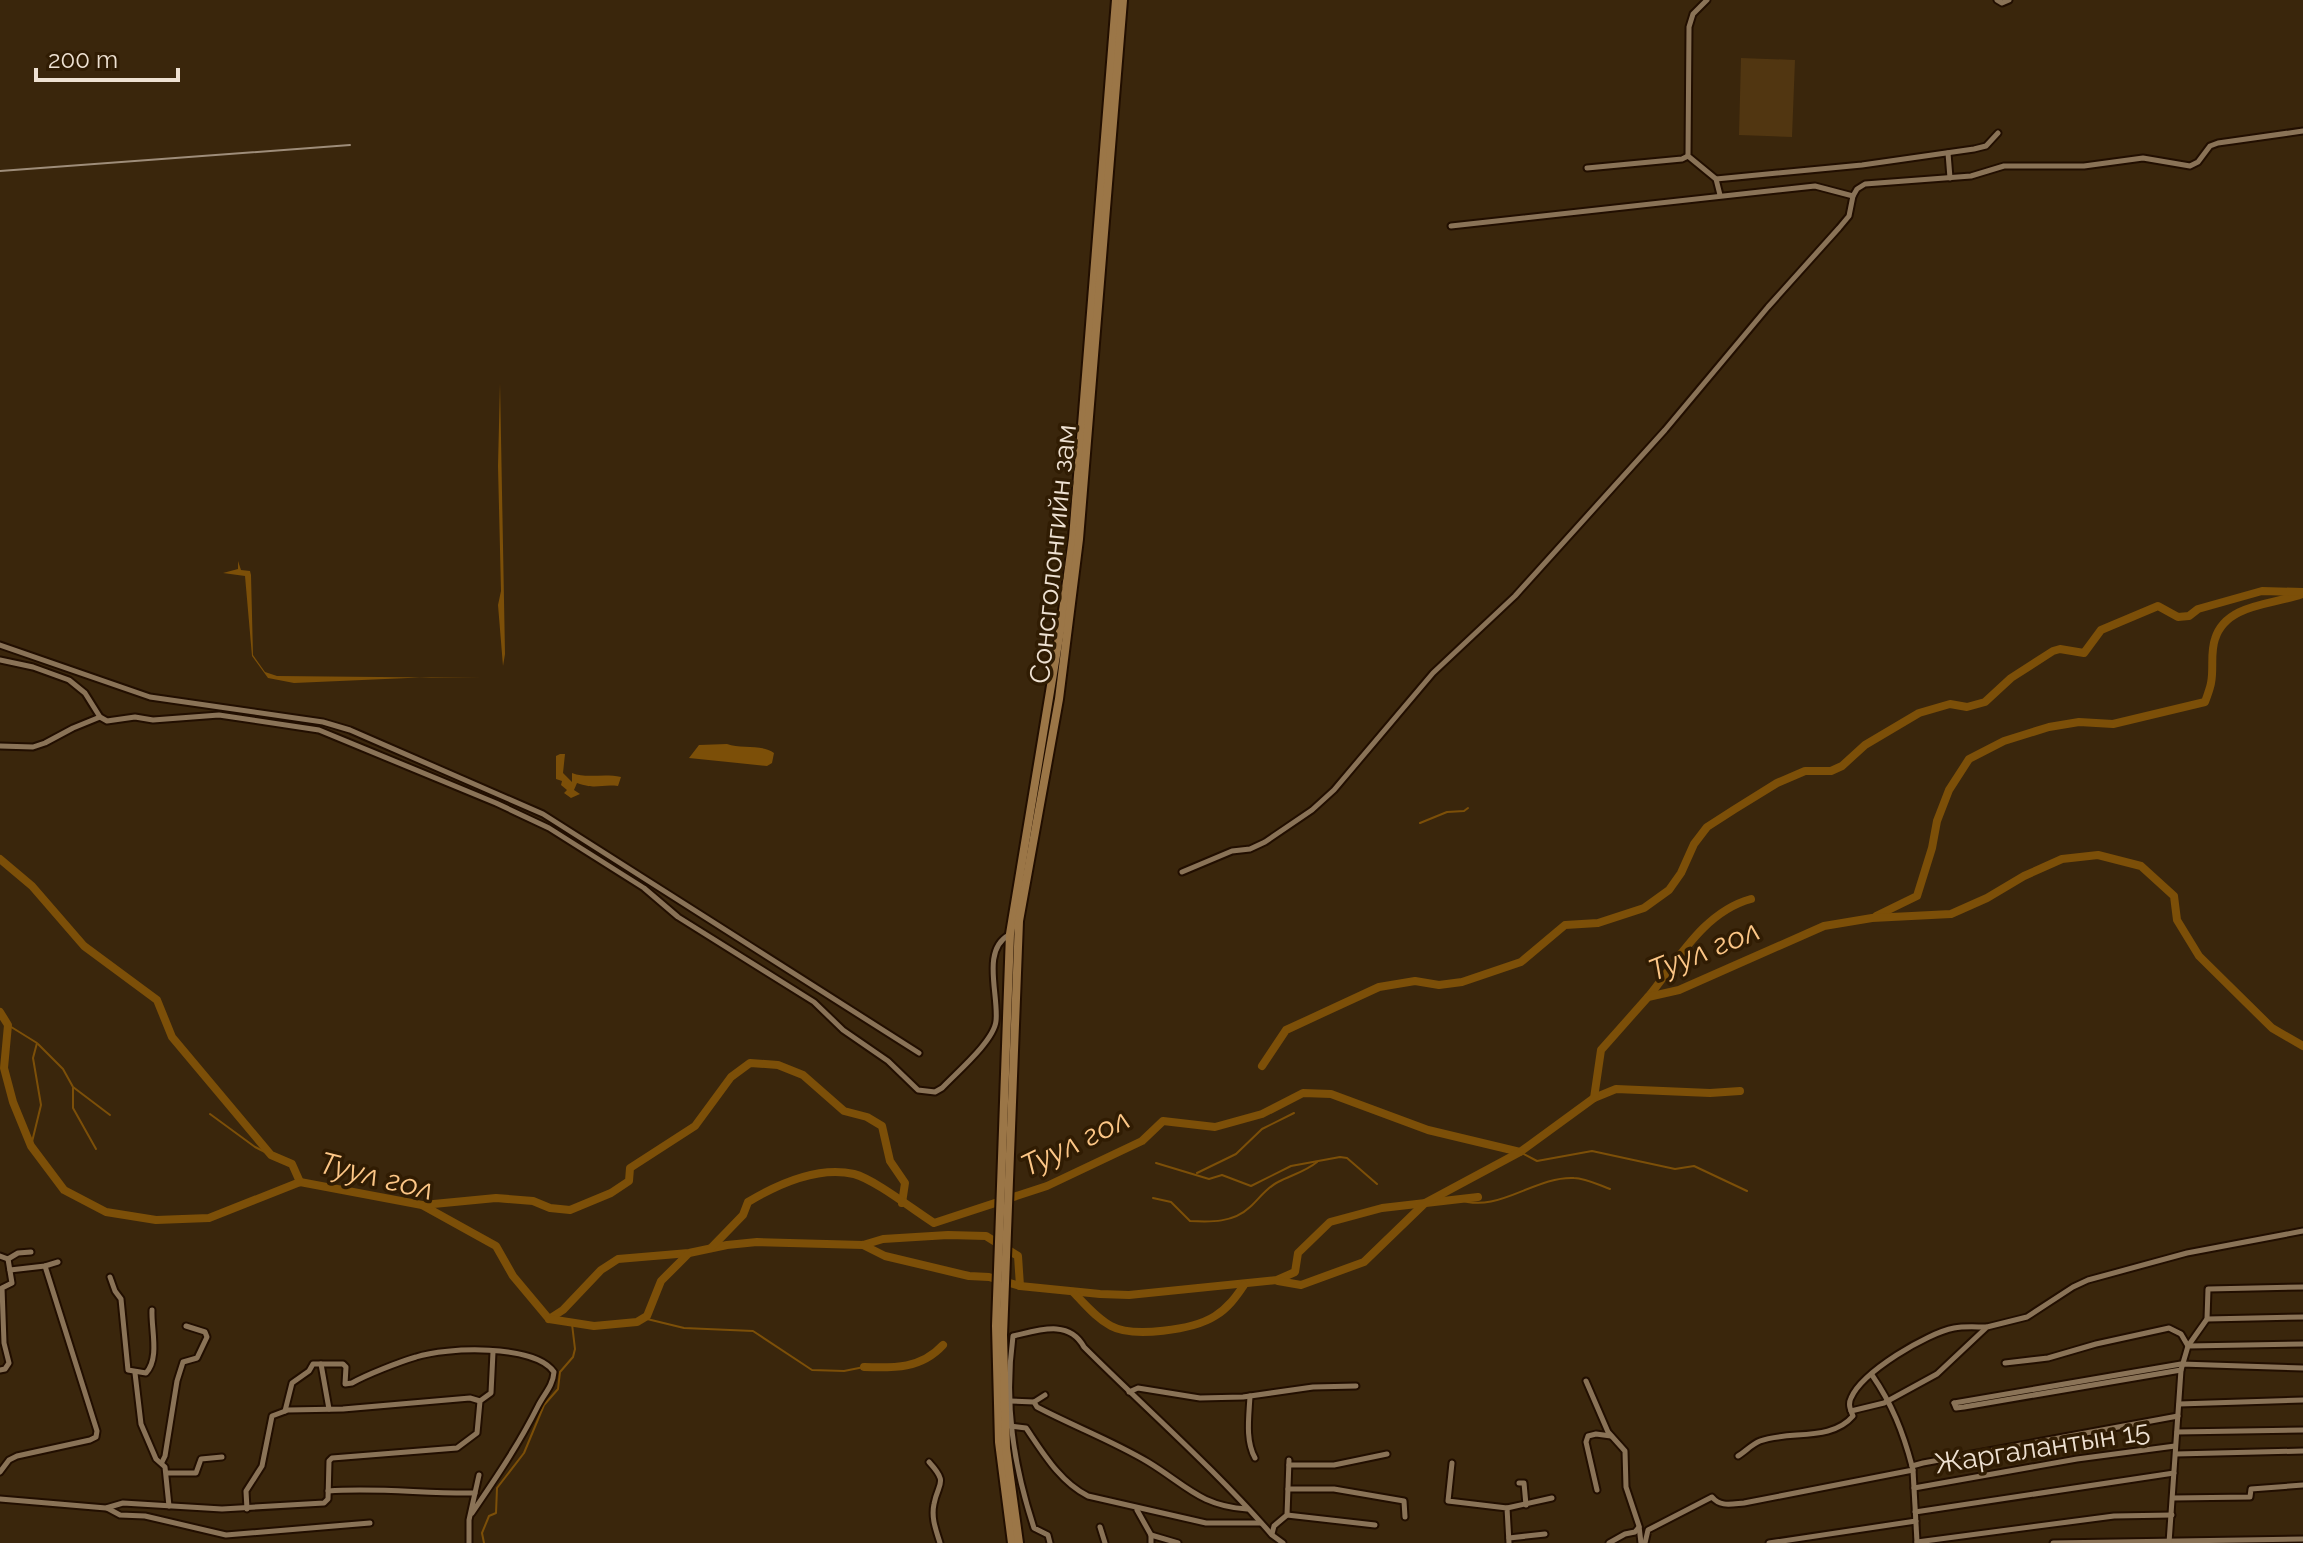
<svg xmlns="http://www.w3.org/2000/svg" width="2303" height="1543" viewBox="0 0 2303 1543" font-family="Raleway,sans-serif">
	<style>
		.green { fill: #513611 }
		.water { fill: #7c4f08 }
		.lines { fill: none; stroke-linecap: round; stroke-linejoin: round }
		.stream { stroke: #7c4f08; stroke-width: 2 }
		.river { stroke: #7c4f08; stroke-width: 8 }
		.street-casing { stroke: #210e00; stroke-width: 9 }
		.primary-casing { stroke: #210e00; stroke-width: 12 }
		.street { stroke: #8a7357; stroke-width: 5 }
		.primary { stroke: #9b7647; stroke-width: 8 }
		.rail { stroke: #9e8d7a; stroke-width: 2 }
		.labels { text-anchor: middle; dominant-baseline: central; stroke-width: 7; stroke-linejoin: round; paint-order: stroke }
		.street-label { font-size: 28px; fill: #eee1d2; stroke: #301c03 }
		.water-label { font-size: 30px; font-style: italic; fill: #fcc686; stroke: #301c03 }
	</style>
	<rect width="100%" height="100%" fill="#3a260c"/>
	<path class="green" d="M 1741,58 L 1795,60 L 1792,137 L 1739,135 Z"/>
	<g class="water">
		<path d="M 500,383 L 505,654 L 503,666 L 498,605 L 501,591 L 498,466 Z"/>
		<path d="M 238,561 L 241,570 L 250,571 L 251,575 L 253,655 L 265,672 L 277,676 L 482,678 L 431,677 L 294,683 L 268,678 L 252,656 L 245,576 L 223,573 L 238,569 Z"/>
		<path d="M 727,744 C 741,749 762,744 774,753 L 772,763 L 767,766 L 689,758 L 699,745 Z"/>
		<path d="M 560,754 L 565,754 L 563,773 L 572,782 L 572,773 C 587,779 603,773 621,777 L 618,786 C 600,784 597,790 577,783 L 574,790 L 580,794 L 571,798 L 564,793 L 567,790 L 561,785 L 562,781 L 556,779 L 556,756 Z"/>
	</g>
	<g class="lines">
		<g class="stream">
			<path d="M 1420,823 L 1447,812 L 1464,811 L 1468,808"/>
			<path d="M 8,1025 L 37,1043 L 33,1058 L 41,1105 L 31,1146"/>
			<path d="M 38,1044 L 63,1069 L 73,1087 L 110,1115"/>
			<path d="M 73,1088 L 73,1108 L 96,1149"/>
			<path d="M 210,1114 L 255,1147 L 271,1155"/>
			<path d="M 1520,1152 L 1537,1161 L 1592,1151 L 1675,1169 L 1694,1166 L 1747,1191"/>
			<path d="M 1156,1163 L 1209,1179 L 1222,1175 L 1251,1186 L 1291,1166 L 1340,1157 L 1347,1158 L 1377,1184"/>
			<path d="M 1197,1173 L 1236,1154 L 1262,1129 L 1294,1113"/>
			<path d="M 1153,1198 L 1171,1202 L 1190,1221 C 1211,1222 1233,1223 1250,1207 C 1259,1199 1266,1188 1278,1182 C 1291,1175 1305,1172 1317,1162"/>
			<path d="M 1458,1199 C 1497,1215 1534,1176 1574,1178 C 1585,1178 1599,1185 1610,1189"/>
			<path d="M 643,1318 L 684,1328 L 753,1331 L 812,1370 L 844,1371 L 864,1367"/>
			<path d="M 484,1543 L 482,1533 L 489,1516 L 496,1513 L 497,1488 L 524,1453 L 544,1405 L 558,1389 L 560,1372 L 573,1357 L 575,1349 L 572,1324"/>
		</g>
		<g class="river">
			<path d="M 0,859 L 32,886 L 84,946 L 157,1000 L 172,1037 L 271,1155 L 292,1164 L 300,1182"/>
			<path d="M 1876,916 L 1917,896 L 1932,848 L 1937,821 L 1949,790 L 1969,759 L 2004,741 L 2049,727 L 2079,722 L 2113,724 L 2205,702 C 2207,696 2210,689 2211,683 C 2214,669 2210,653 2215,639 C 2226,603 2274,605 2302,594"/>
			<path d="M 1648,997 C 1677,962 1703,912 1751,899"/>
			<path d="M 0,1012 L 8,1025 L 4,1068 L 13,1102 L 31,1146 L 64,1190 L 106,1212 L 156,1220 L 209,1218 L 300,1182 L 422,1205 L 496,1246 L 513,1276 L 549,1319 L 563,1310 L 601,1270 L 618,1259 L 689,1253 L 727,1245 L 757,1242 L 863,1245 L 883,1239 L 948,1235 L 986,1236 L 1018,1256 L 1020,1286"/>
			<path d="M 1262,1066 L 1286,1030 L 1379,987 L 1415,981 L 1439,985 L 1462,982 L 1521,962 L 1565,925 L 1598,923 L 1644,908 L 1669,890 L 1681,873 L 1694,844 L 1707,827 L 1735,809 L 1777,783 L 1805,771 L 1831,771 L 1842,766 L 1865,745 L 1919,713 L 1950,704 L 1967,707 L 1985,702 L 2011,678 L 2053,651 L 2060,649 L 2084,653 L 2101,630 L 2158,606 L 2178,617 L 2189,616 L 2198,609 L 2262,591 L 2303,592"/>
			<path d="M 1594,1098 L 1616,1089 L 1710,1093 L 1740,1091"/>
			<path d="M 423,1205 L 496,1198 L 533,1201 L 550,1208 L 570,1210 L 611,1193 L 629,1181 L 630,1168 L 695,1126 L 731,1077 L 750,1063 L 778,1065 L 803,1075 L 844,1111 L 867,1117 L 882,1126 L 890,1161 L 905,1183 L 902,1203"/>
			<path d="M 863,1245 L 885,1256 L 969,1276 L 989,1277 L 1020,1286 L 1100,1294 L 1129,1295 L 1277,1280 L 1295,1272 L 1298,1253 L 1330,1222 L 1382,1208 L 1478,1197"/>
			<path d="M 711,1248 L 743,1215 L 748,1202 C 778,1184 819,1166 854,1174 C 874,1179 915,1211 934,1223 L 1047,1186 L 1142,1141 L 1163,1121 L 1215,1127 L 1262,1114 L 1303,1093 L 1331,1094 L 1428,1130 L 1520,1152 L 1594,1098 L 1601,1050 L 1648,997 L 1679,990 L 1824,926 L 1872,918 L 1951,914 L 1987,898 L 2024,876 L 2062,859 L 2098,855 L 2141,866 L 2174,896 L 2177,920 L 2199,956 L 2272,1028 L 2303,1046"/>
			<path d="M 1278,1281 L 1301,1285 L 1364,1262 L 1425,1203 L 1520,1152"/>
			<path d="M 1073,1292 C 1085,1304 1096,1318 1111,1326 C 1133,1338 1193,1330 1215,1316 C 1228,1308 1236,1297 1244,1285"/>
			<path d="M 549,1319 L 594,1326 L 637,1322 L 647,1316 L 661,1281 L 688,1254"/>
			<path d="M 864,1367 C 894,1368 921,1369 943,1345"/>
		</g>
		<defs>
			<g id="street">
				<path d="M 1707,0 L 1693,14 L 1689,27 L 1688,156 L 1716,179 L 1720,195"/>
				<path d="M 1997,0 L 2002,3 L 2009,0"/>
				<path d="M 1948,153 L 1950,178"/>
				<path d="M 1587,168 L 1682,159 L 1688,156"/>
				<path d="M 1716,179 L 1862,165 L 1974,149 L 1986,146 L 1998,133"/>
				<path d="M 1451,226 L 1815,186 L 1853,196 L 1857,189 L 1865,184 L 1971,176 L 2004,166 L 2084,166 L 2143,158 L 2190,166 L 2198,162 L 2210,146 L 2218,143 L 2303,131"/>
				<path d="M 0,645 L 150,697 L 323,722 L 350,730 L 543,814 L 919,1053"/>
				<path d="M 0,660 L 33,667 L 69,680 L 85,693 L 100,717 L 107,721 L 135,717 L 153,720 L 219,715 L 319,730 L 496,803 L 549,828 L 644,888 L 678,917 L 814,1002 L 843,1030 L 888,1061 L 918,1090 L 935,1092 L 942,1088 C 956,1073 994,1041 996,1021 C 999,995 981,950 1009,935"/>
				<path d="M 0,746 L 33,747 L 45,743 L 73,728 L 100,717"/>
				<path d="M 1182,872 L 1232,851 L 1250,849 L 1265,842 L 1312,810 L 1334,790 L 1433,673 L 1515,596 L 1665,430 L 1768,307 L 1839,228 L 1849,216 L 1853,196"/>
				<path d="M 0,1256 L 8,1259"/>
				<path d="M 8,1259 L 18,1253 L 31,1252"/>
				<path d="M 10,1270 L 45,1266 L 58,1262"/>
				<path d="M 110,1277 L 115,1291 L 121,1299 L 128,1370 L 146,1373 C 160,1358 151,1329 152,1310"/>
				<path d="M 2207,1319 L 2303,1317"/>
				<path d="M 2005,1363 L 2048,1358 L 2096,1344 L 2169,1328 L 2181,1334 L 2188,1346 L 2207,1319 L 2208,1289 L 2303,1287"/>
				<path d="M 321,1364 L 329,1409"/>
				<path d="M 0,1370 L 5,1369 L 9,1363 L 4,1343 L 2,1288 L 12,1283 L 8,1259"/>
				<path d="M 135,1373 L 141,1424 L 156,1459 L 165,1467 L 169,1506"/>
				<path d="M 1872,1375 C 1892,1404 1903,1432 1912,1466"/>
				<path d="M 1586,1381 L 1608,1432 L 1625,1451 L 1626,1487 L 1639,1526 L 1641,1543"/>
				<path d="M 1129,1392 L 1138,1388 L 1200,1398 L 1243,1397 L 1313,1387 L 1356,1386"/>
				<path d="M 1250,1396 C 1249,1416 1245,1440 1255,1458"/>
				<path d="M 1009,1401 L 1034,1402 L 1037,1407 C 1073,1426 1113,1441 1148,1462 C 1186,1485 1200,1506 1247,1509"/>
				<path d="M 1034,1402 L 1045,1395"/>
				<path d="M 1954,1403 L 2181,1364 L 2303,1368"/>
				<path d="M 1954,1403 L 1956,1408 L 1964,1407 L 2181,1370"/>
				<path d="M 2179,1404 L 2303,1400"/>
				<path d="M 285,1411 L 292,1383 L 309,1371 L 313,1364 L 343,1364 L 346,1367 L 345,1384 L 352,1383 C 366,1375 399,1362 416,1357 C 446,1347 535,1344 554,1372 C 553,1386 544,1394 538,1406 C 519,1444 496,1478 472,1513"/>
				<path d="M 1851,1411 L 1884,1403 L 1937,1374 L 1987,1327 L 2027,1317 L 2073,1287 L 2088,1280 L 2187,1253 L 2303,1231"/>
				<path d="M 1010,1426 L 1026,1428 C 1043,1453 1060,1482 1088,1496 L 1206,1523 L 1261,1523"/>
				<path d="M 2177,1432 L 2303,1430"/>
				<path d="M 2176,1454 L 2303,1451"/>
				<path d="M 1738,1456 C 1745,1452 1752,1444 1760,1441 C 1789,1430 1831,1442 1853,1416 C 1850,1409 1848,1404 1851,1398 C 1862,1372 1927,1333 1954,1328 C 1964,1326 1976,1327 1986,1327"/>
				<path d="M 162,1462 L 165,1456 L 177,1381 L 183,1362 L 197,1358 L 207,1337 L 205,1332 L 186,1326"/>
				<path d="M 929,1462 C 949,1484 938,1482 934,1504 C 931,1518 936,1530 940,1543"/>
				<path d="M 1452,1463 L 1448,1501 L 1507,1508 L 1509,1543"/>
				<path d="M 1289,1465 L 1334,1465 L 1387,1454"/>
				<path d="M 1913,1470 L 1917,1542"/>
				<path d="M 0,1472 L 9,1460 L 17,1456 L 90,1440 L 96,1437 L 97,1431 L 45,1266"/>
				<path d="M 167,1473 L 196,1473 L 201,1459 L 222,1457"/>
				<path d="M 1519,1483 L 1524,1483 L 1526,1505"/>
				<path d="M 1914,1488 L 2077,1459 L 2175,1446"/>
				<path d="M 1288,1489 L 1334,1489 L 1404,1501 L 1405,1517"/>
				<path d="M 1597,1490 L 1586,1442 L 1588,1436 L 1596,1434 L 1611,1436"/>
				<path d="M 328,1491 C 377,1487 426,1494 475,1493"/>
				<path d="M 2173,1498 L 2250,1497 L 2251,1489 L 2303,1485"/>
				<path d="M 0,1499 L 106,1508 L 123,1503 L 222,1509 L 324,1503 L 328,1499 L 329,1461 L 332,1458 L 457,1448 L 477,1433 L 480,1401 L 491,1393 L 493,1352"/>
				<path d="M 107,1508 L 120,1515 L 145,1516 L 226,1535 L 370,1523"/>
				<path d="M 1507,1508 L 1552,1498"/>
				<path d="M 247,1509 L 246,1491 L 262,1466 L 272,1416 L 288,1410 L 343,1409 L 470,1398 L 480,1401"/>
				<path d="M 1137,1510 L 1151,1535 L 1151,1543"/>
				<path d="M 1915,1512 L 2174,1473"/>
				<path d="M 1287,1515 L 1375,1525"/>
				<path d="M 1100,1527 L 1105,1543"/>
				<path d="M 1272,1534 L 1274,1526 L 1287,1515 L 1289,1460"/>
				<path d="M 1151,1535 L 1178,1543"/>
				<path d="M 1509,1538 L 1545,1534"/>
				<path d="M 1917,1542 L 2114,1516 L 2172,1515"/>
				<path d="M 469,1543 L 469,1520 L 479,1475"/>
				<path d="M 1050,1543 L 1048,1535 L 1034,1528 C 1013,1464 1004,1403 1013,1336 C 1039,1330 1069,1319 1084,1347 C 1147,1410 1214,1468 1272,1535 L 1283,1543"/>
				<path d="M 1609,1543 L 1625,1534 L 1635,1532 L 1639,1527"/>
				<path d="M 1645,1543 L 1648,1530 L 1712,1497 C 1720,1507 1731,1504 1744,1503 L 1913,1470 L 1912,1466 L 1923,1463 L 2178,1416"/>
				<path d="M 1769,1543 L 1916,1521"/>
				<path d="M 2053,1543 L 2303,1539"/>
				<path d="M 2169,1543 L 2181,1370 L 2188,1346 L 2303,1344"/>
			</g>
			<g id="primary">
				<path d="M 1012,1543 L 999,1442 L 996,1326 L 1010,934 L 1061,625 L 1073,538 L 1116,0"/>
				<path d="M 1019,1543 L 1006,1448 L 1003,1335 L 1019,921 L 1059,699 L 1079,539 L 1123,0"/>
			</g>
		</defs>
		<use href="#street" class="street-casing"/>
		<use href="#primary" class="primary-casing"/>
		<use href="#street" class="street"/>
		<use href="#primary" class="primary"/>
		<path class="rail" d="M 0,171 L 350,145"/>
	</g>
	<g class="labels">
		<g class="street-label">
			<text transform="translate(1053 554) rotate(-84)">Сонсголонгийн зам</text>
			<text transform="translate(2042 1447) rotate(-9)">Жаргалантын 15</text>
		</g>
		<g class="water-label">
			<text transform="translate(1704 950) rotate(-22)">Туул гол</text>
			<text transform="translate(1075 1142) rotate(-26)">Туул гол</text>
			<text transform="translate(377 1176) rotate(14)">Туул гол</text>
		</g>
	</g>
	<path d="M36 68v12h142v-12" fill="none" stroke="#eee1d2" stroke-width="4"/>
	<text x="48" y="68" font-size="24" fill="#eee1d2" stroke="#301c03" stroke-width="6" paint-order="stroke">200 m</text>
</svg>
